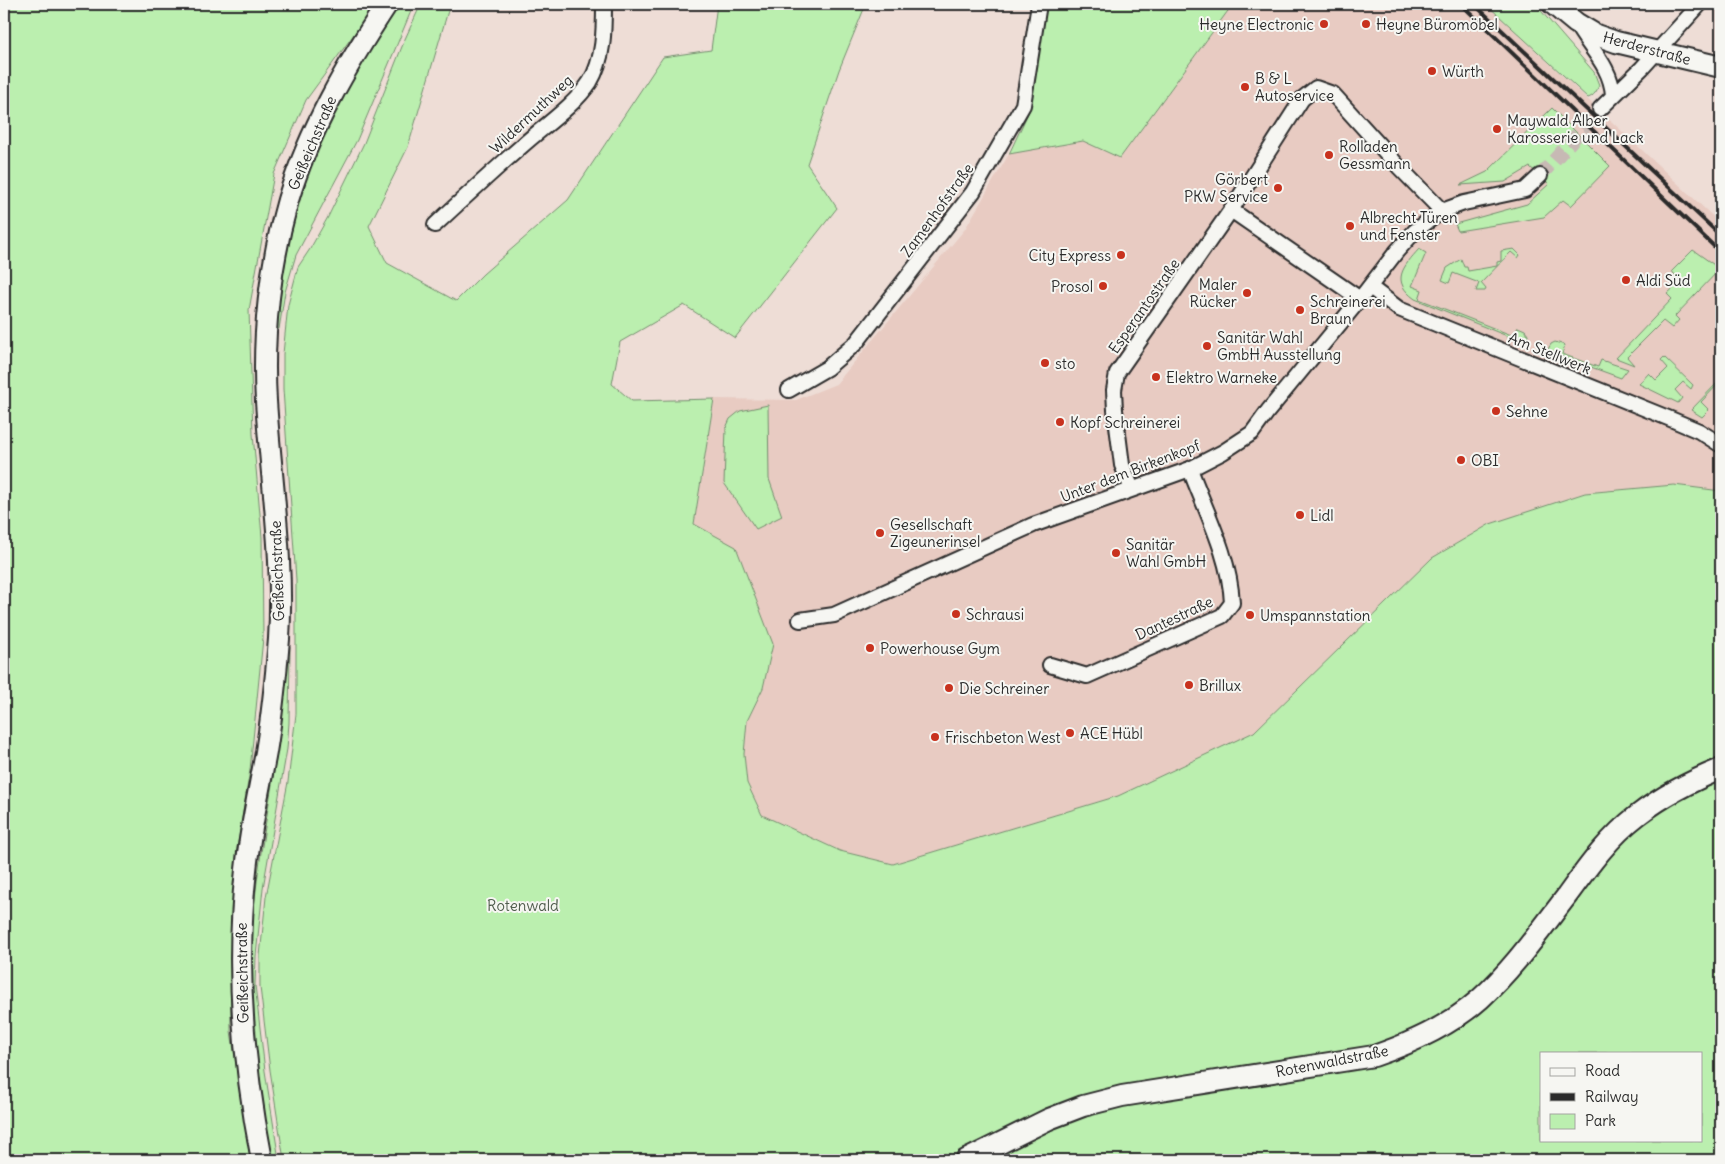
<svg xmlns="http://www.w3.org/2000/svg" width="1725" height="1164" viewBox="0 0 1725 1164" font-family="Delius,sans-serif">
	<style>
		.built { fill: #e8cbc2 }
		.green { fill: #bbefaf; stroke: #738d6d; fill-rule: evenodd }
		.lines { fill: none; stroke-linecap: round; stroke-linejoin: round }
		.minor-tunnel { stroke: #c7b9b4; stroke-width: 14; stroke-dasharray: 14 7; stroke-linecap: butt }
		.minor-casing { stroke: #2b2b2b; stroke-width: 18 }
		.secondary-casing { stroke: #2b2b2b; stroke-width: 24 }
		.minor { stroke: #f6f6f2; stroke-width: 14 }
		.secondary { stroke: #f6f6f2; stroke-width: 20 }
		.rail { stroke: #2b2b2b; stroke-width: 4 }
		.poi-dot { fill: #c8321e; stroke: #f6f6f2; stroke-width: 2 }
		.labels { text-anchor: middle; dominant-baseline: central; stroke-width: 4; stroke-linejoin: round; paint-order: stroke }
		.poi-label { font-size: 15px; fill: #2b2b2b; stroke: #f6f6f2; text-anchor: start }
		.street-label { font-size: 15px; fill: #2b2b2b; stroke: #f6f6f2 }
		.park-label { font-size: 15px; fill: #4f5c4c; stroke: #f6f6f2 }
	</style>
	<rect width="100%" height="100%" fill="#eeddd6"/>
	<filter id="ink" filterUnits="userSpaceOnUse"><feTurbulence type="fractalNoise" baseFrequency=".02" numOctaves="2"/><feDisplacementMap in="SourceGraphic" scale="10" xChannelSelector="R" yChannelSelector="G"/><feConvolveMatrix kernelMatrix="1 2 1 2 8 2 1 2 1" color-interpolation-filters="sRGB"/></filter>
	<g filter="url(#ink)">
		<path class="built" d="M 1233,4 L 1486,4 L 1721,224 L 1721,491 L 1674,485 L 1585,493 L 1490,524 L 1432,558 L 1254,732 L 1118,796 L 893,864 L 840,851 L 762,815 L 747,783 L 744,754 L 747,720 L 763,688 L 694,525 L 714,399 L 796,400 L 836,384 L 965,229 L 1009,154 L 1083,141 L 1120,158 Z"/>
		<g class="green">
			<path d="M 4,4 L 376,4 L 306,100 L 274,174 L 249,310 L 253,434 L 262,537 L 263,638 L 250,770 L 236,854 L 230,956 L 231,1031 L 250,1160 L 4,1160 Z"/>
			<path d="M 399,4 L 414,4 L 357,140 L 296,255 L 285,292 L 279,329 L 277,329 C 283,254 300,179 334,112 C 354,75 377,39 399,4 Z"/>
			<path d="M 421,4 L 450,4 L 408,147 L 369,226 L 387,263 L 456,301 L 483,274 L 568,200 L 663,57 L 711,50 L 717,4 L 866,4 L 839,70 L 807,164 L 837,208 L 735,338 L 684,305 L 620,342 L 612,384 L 632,401 L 714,399 L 694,524 L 736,547 L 773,644 L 763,688 L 747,721 L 744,754 L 747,783 L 762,815 L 840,851 L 893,864 L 1118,796 L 1254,732 L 1432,558 L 1490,524 L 1585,493 L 1674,485 L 1721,491 L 1721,1160 L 284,1160 L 270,1070 L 260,987 L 260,956 L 266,897 L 288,782 L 296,714 L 296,580 L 283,389 L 283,354 L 288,305 L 298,267 L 310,249 L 328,217 L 364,143 L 405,39 ZM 1541,1053 L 1701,1053 L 1701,1140 L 1541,1140 Z"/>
			<path d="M 1046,4 L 1233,4 L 1120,158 L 1083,141 L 1009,154 L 1030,109 Z"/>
			<path d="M 1486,4 L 1535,4 L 1594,72 L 1599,85 C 1597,91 1594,96 1588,98 Z"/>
			<path d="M 1552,108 L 1610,166 L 1571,206 L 1563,200 L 1544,217 L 1458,231 L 1455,224 L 1527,204 L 1549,184 L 1530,167 L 1505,182 L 1460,185 L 1487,172 Z"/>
			<path d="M 1419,249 L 1426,253 L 1412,286 L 1422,290 L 1419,299 L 1514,336 L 1518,327 L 1525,330 L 1528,334 L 1527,344 L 1415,299 C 1390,281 1403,267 1419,249 Z"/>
			<path d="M 1514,249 L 1520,255 L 1518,258 L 1511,252 L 1481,283 L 1486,289 L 1485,291 L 1476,291 L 1479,283 L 1453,273 L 1449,283 L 1442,280 L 1447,268 L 1461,259 L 1464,267 L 1467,267 L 1468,271 L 1497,266 L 1497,262 L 1501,261 L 1501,251 Z"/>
			<path d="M 1693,250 L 1720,269 L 1675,316 L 1679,320 L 1672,328 L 1663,321 L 1627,357 L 1634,365 L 1616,358 L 1672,299 L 1667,294 L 1680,282 L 1672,271 Z"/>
			<path d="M 1555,342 L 1565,345 L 1562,354 L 1598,367 L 1601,360 L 1628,369 L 1621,378 L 1547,351 L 1551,344 Z"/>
			<path d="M 1664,357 L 1693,385 L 1691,389 L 1683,382 L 1675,390 L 1682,398 L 1678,403 L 1639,384 L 1649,373 L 1656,380 L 1668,368 L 1661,360 Z"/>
			<path d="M 1721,379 L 1721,381 L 1701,402 L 1709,410 L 1702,417 L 1691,410 Z"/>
			<path d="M 768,405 L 769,479 L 782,516 L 756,529 L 724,483 L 726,428 L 730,419 L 740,411 Z"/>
			<path d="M 288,646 L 290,647 L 289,723 L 287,749 L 263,888 L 256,956 L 255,985 L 265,1071 L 279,1160 L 273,1160 C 259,1085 246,1008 252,931 C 257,859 273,789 282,717 C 285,694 286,670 288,646 Z"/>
		</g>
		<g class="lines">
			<path class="minor-tunnel" d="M 1540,176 L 1600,109"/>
			<defs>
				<g id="minor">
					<path d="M 1576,24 C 1589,48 1611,66 1613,95"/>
					<path d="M 1600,109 L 1642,68 L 1700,4"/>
					<path d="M 1231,210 L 1360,299"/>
					<path d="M 435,225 C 464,198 493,171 523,145 C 544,126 574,106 590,82 C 604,59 604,30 604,4"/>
					<path d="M 1370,287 L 1399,309 L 1673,420 L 1699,431 L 1721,445"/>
					<path d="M 789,390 L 827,368 L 856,343 L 973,192 L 1023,105 L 1039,4"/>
					<path d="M 1132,489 L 1122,465 L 1115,410 L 1114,390 L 1117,373 L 1231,210 L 1302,99 L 1316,88 L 1333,94 L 1399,167 L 1442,211"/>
					<path d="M 800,620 L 834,615 L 1033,525 L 1190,469 L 1223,452 L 1252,433 L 1268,411 L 1360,299 L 1397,251 L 1415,231 L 1442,211 L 1464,203 L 1525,190 L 1540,176"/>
					<path d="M 1050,665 L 1087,676 L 1222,616 L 1232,603 C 1230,557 1206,512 1190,469"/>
				</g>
				<g id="secondary">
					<path d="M 1553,4 L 1576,23 L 1596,35 L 1616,42 L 1721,67"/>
					<path d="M 262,1160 C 243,1064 235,967 246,870 C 250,830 259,791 266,752 C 272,715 276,677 279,639 C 284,560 271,480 266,401 C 262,335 270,264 288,200 C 309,130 347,65 387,4"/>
					<path d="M 966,1160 L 1049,1119 L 1083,1106 L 1122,1096 L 1374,1056 C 1412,1043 1450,1026 1480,999 C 1513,969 1539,932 1566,897 C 1587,868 1609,837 1638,815 C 1664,795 1691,781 1721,769"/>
				</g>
			</defs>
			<use href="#minor" class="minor-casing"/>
			<use href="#secondary" class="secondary-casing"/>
			<use href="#minor" class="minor"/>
			<use href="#secondary" class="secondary"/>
			<g class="rail">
				<path d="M 1461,4 L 1721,253"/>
				<path d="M 1474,4 L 1721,236"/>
			</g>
		</g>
	</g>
	<g class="poi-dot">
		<circle cx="1324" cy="24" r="5"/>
		<circle cx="1366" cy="24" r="5"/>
		<circle cx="1432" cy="71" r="5"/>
		<circle cx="1245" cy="87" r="5"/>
		<circle cx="1497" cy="129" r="5"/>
		<circle cx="1329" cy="155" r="5"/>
		<circle cx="1278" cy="188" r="5"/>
		<circle cx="1350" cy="226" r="5"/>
		<circle cx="1121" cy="255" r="5"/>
		<circle cx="1626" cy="280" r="5"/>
		<circle cx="1103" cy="286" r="5"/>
		<circle cx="1247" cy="293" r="5"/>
		<circle cx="1300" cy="310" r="5"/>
		<circle cx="1207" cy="346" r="5"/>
		<circle cx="1045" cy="363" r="5"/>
		<circle cx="1156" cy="377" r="5"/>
		<circle cx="1496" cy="411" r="5"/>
		<circle cx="1060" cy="422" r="5"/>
		<circle cx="1461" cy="460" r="5"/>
		<circle cx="1300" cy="515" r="5"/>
		<circle cx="880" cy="533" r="5"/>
		<circle cx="1116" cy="553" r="5"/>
		<circle cx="956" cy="614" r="5"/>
		<circle cx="1250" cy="615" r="5"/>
		<circle cx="870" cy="648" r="5"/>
		<circle cx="1189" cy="685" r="5"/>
		<circle cx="949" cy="688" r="5"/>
		<circle cx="1070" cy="733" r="5"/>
		<circle cx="935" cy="737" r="5"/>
	</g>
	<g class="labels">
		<g class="poi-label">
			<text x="1314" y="24" text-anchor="end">Heyne Electronic</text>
			<text x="1376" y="24">Heyne Büromöbel</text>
			<text x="1442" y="71">Würth</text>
			<text x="1255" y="78">B &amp; L<tspan x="1255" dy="17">Autoservice</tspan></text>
			<text x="1507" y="120">Maywald Alber<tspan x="1507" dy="17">Karosserie und Lack</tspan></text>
			<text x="1339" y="146">Rolladen<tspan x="1339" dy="17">Gessmann</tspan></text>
			<text x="1268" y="179" text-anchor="end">Görbert<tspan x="1268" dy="17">PKW Service</tspan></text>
			<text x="1360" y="217">Albrecht Türen<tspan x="1360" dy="17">und Fenster</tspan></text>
			<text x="1111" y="255" text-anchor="end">City Express</text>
			<text x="1636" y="280">Aldi Süd</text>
			<text x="1237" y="284" text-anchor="end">Maler<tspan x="1237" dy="17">Rücker</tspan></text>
			<text x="1093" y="286" text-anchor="end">Prosol</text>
			<text x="1310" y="301">Schreinerei<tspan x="1310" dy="17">Braun</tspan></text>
			<text x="1217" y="337">Sanitär Wahl<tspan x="1217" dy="17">GmbH Ausstellung</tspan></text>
			<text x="1055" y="363">sto</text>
			<text x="1166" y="377">Elektro Warneke</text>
			<text x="1506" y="411">Sehne</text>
			<text x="1070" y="422">Kopf Schreinerei</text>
			<text x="1471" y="460">OBI</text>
			<text x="1310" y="515">Lidl</text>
			<text x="890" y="524">Gesellschaft<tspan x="890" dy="17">Zigeunerinsel</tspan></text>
			<text x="1126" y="544">Sanitär<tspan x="1126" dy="17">Wahl GmbH</tspan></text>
			<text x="966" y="614">Schrausi</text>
			<text x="1260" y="615">Umspannstation</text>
			<text x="880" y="648">Powerhouse Gym</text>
			<text x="1199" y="685">Brillux</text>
			<text x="959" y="688">Die Schreiner</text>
			<text x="1080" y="733">ACE Hübl</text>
			<text x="945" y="737">Frischbeton West</text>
		</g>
		<g class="street-label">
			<text transform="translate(1647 48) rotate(15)">Herderstraße</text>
			<text transform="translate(531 114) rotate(-43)">Wildermuthweg</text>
			<text transform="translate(312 143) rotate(-67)">Geißeichstraße</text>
			<text transform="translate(937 210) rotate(-54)">Zamenhofstraße</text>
			<text transform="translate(1144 306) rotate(-55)">Esperantostraße</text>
			<text transform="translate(1550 353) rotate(22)">Am Stellwerk</text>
			<text transform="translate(1130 471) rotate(-21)">Unter dem Birkenkopf</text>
			<text transform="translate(277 571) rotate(-92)">Geißeichstraße</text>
			<text transform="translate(1174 618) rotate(-25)">Dantestraße</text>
			<text transform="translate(242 973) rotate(-91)">Geißeichstraße</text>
			<text transform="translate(1332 1061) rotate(-11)">Rotenwaldstraße</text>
		</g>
		<g class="park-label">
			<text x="523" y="905">Rotenwald</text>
		</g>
	</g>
	<rect width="1725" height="1164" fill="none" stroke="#f6f6f2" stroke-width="20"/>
	<rect x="10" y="10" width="1705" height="1144" fill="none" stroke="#2b2b2b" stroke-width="2" filter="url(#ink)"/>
	<rect x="1540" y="1052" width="162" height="90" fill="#f6f6f2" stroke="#a5a5a2"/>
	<rect x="1550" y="1068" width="25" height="8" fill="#f6f6f2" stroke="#a5a5a2"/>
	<text x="1585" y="1076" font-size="15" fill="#2b2b2b">Road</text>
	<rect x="1550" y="1093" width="25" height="8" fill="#2b2b2b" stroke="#a5a5a2"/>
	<text x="1585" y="1102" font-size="15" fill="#2b2b2b">Railway</text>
	<rect x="1550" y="1114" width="25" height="15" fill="#bbefaf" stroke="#a5a5a2"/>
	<text x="1585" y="1126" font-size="15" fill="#2b2b2b">Park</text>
</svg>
